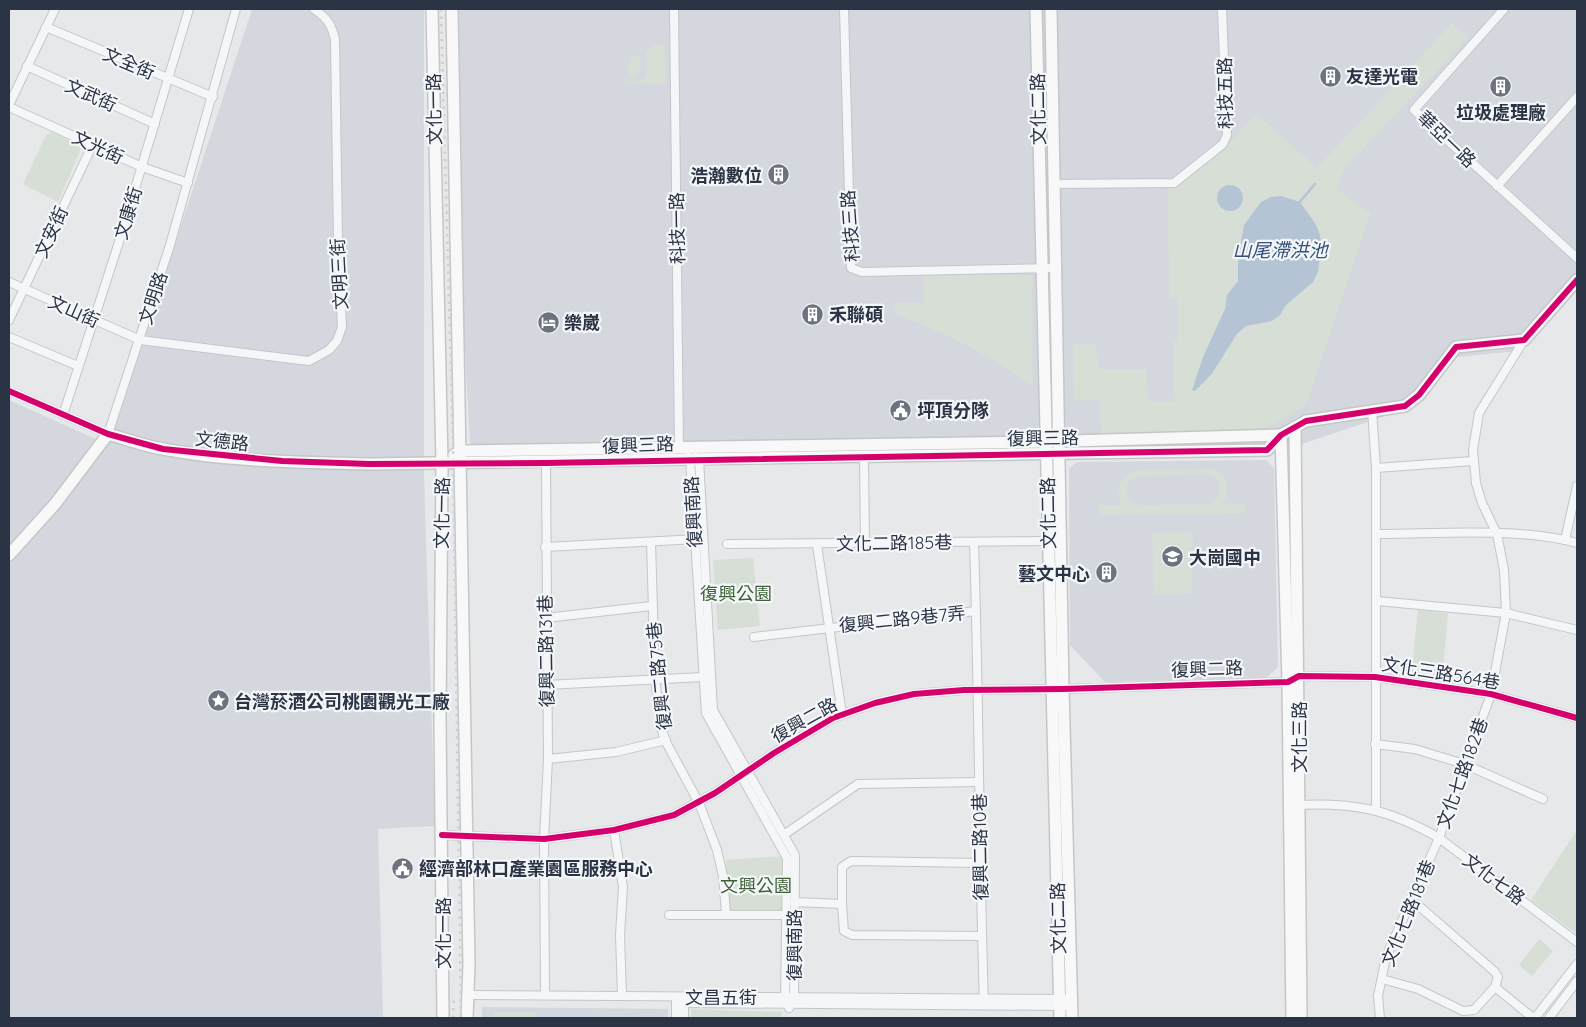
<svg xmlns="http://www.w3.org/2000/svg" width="1586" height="1027" viewBox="0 0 1586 1027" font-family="Quicksand,'Noto Sans TC',sans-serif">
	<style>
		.built { fill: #d4d7dd }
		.green { fill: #d6ded6; fill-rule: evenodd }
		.water { fill: #b4c4d5 }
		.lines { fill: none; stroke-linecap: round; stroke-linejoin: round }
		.stream { stroke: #b4c4d5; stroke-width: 2.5 }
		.street-casing { stroke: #c4c6c8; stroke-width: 10 }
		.secondary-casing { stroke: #c4c6c8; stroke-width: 14 }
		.street { stroke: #f5f6f7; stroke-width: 8 }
		.secondary { stroke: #f8f8f8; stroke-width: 11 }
		.rail { stroke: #cecfd2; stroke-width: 2.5; stroke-dasharray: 2.5 5; stroke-linecap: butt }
		.cycleway-casing { stroke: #f4f6f9; stroke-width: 9 }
		.cycleway { stroke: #d6006c; stroke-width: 6 }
		.labels { text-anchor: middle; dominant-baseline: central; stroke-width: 4.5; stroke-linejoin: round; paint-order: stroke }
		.street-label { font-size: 18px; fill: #2b3445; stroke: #f4f6f9 }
		.poi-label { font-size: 18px; font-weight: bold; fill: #2b3445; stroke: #f4f6f9; text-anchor: start }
		.park-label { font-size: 18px; fill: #3f6138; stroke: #f4f6f9 }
		.water-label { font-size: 19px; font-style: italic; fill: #34527a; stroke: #f4f6f9 }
	</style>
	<rect width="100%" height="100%" fill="#e6e8ea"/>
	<g class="built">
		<path d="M 252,9 L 424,9 L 424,477 L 435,826 L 378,829 L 383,1018 L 9,1018 L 9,400 L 109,445 Z"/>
		<path d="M 446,9 L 1577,9 L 1577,280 L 1518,351 L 1447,358 L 1400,411 L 1290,448 L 471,459 Z"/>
		<path d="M 1266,460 L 1274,468 L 1278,667 L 1266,678 L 1105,682 L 1070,645 L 1069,469 L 1077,462 Z"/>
		<path d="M 482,1007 L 668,1009 L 668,1018 L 482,1018 Z"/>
	</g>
	<g class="green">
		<path d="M 1452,23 L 1468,38 L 1345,168 L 1336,189 L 1371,213 L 1306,405 L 1258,433 L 1101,434 L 1099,400 L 1074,401 L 1073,344 L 1096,344 L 1099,369 L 1147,369 L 1148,401 L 1174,402 L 1173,342 L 1178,341 L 1178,298 L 1169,297 L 1168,187 L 1176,187 L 1225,148 L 1256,113 L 1317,168 Z"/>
		<path d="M 652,45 L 665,45 L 666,84 L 621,83 L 626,80 L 638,81 L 646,77 L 646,52 Z"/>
		<path d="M 635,54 L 641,57 L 640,73 L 632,77 L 627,69 L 631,57 Z"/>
		<path d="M 53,132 L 78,145 L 81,149 L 58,202 L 23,184 L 46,135 Z"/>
		<path d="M 924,275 L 1032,275 L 1033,386 C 988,355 946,333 895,314 L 895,303 L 924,303 Z"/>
		<path d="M 1214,469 C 1229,476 1232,491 1222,504 L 1246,504 L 1244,513 L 1099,515 L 1099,505 L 1122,505 C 1115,490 1117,479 1133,471 ZM 1206,474 L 1216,479 C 1222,489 1219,498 1209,504 L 1139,505 L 1132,502 L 1126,494 L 1128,483 L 1137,476 Z"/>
		<path d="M 1193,532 L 1192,593 L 1154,594 L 1152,533 Z"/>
		<path d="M 753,558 L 760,626 L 718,630 L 713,560 Z"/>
		<path d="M 1418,610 L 1448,613 L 1442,681 L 1411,678 Z"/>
		<path d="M 1577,830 L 1577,934 L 1531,900 Z"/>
		<path d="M 783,856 L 782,912 L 728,910 L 726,860 Z"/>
		<path d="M 1539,939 L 1553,951 L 1532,976 L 1519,965 Z"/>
		<path d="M 691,1009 L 782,1012 L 781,1018 L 691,1018 Z"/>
		<rect x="494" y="1012" width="41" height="6"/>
	</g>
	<g class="water">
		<circle cx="1230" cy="198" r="13"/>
		<path d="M 1281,196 L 1300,202 L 1315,223 L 1320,235 L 1321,252 L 1318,272 L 1313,282 L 1286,305 L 1280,315 L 1272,321 L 1246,326 L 1237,334 L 1211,375 L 1195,391 L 1192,390 L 1203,357 L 1225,309 L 1227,295 L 1238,281 L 1238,259 L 1244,225 L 1261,202 L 1271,197 Z"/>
	</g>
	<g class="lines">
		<path class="stream" d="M 1298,204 L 1315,184"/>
		<defs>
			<g id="street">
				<path d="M 674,9 L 679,447"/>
				<path d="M 844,9 L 851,268 L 862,272 L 1055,268"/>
				<path d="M 1504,9 L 1414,110 L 1577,258"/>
				<path d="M 46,27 L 213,97"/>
				<path d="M 27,66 L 155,124"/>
				<path d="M 9,105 L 55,9"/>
				<path d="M 9,107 L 142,167 L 188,183"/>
				<path d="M 1054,184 L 1174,183 L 1223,144 L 1227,135 L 1222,9"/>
				<path d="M 1497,186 L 1577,97"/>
				<path d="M 9,282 L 140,340 L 309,361 L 329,350 L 337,341 L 342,327 L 338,242 L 335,40 C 332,25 327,18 314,9"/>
				<path d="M 9,320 L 93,144"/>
				<path d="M 9,337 L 78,366"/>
				<path d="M 9,391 L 108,434 L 170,245 L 236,9"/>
				<path d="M 1372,410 L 1376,468 L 1376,809"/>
				<path d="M 63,415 L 119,242 L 189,9"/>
				<path d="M 688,456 L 690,459 L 706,713 L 787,858 L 785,1003"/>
				<path d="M 696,457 L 699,459 L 713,710 L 795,855 L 794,997 L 789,1008"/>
				<path d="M 864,457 L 865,544"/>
				<path d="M 1376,468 L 1473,461"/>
				<path d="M 1376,534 C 1437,534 1519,527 1577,543"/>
				<path d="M 1565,540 L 1577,486"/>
				<path d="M 651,542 L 655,679 L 662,731 L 667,744 L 699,803 L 717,850 L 723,876 L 726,913"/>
				<path d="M 974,542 C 979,696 979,850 984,1004"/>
				<path d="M 727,544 L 1051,541"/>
				<path d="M 817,545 L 842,714"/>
				<path d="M 545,547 L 698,539"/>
				<path d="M 1377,601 L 1506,613 L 1577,630"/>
				<path d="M 546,618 L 651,606"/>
				<path d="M 754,637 L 976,611"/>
				<path d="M 546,685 L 703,677"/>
				<path d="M 1375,744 L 1415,749 L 1464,764 L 1543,799"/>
				<path d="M 548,759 L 616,752 L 666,740"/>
				<path d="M 1296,805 C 1353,802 1389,809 1439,838 L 1577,942"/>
				<path d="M 614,830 L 623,887 L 620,935 L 622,995"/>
				<path d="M 785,834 L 858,784 L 978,782"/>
				<path d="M 442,835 L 544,839 L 614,830 L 674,815 L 715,793 L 774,753 L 833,718 L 875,703 L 914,694 L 964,690 L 1063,689 L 1288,682 L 1299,676 L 1375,677 L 1491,694 L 1577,718"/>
				<path d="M 794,902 L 842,904 L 844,931 L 852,935 L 982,936"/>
				<path d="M 842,904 L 842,867 L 851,861 L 980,863"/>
				<path d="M 669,915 L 789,915"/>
				<path d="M 1382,979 L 1418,989 L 1463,1011 L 1474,1010 L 1495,987 L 1498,977 L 1495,972 L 1411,899"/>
				<path d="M 1495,987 L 1533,1018"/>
				<path d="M 468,995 L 1072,999"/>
				<path d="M 545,995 L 544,839 L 548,759 L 546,463"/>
				<path d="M 676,997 L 684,1003 L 1064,1006"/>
				<path d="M 676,1018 L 676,997"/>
				<path d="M 684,1018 L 684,1000"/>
				<path d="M 1380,1018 L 1378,996 L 1386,957 L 1439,838 L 1491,694 L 1506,613 L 1504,570 L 1497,534 L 1482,503 L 1476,483 L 1473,450 L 1479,413 L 1524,340"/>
				<path d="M 1535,1018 L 1577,964"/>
				<path d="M 1549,1018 L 1577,981"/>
			</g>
			<g id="secondary">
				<path d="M 432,9 L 442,462 L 440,719 L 443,1018"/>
				<path d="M 452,9 L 469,964 L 467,1018"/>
				<path d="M 1036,9 L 1060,1018"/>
				<path d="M 1051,9 L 1063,689 L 1072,1018"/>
				<path d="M 1295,427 L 1301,1018"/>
				<path d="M 1281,435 L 1288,682 L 1292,1018"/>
				<path d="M 454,455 L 461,451 L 1035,442 L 1281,435"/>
				<path d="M 9,555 L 55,504 L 108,434 C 126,439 145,446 163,449 C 231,462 301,462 369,464 L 1267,450 L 1281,435 L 1306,421 L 1405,406 L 1419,395 L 1456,347 L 1524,340 L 1577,280"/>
			</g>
		</defs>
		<use href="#street" class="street-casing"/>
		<use href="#secondary" class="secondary-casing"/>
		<use href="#street" class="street"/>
		<use href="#secondary" class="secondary"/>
		<g class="rail">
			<path d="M 441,9 L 453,446 L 461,1018"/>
			<path d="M 453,1018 L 454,996"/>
		</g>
		<defs>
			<g id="cycleway">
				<path d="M 9,391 L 108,434 L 163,449 L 282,461 L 369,464 L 546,463 L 1267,450 L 1281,435 L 1306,421 L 1405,406 L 1419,395 L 1456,347 L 1524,340 L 1577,280"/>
				<path d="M 442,835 L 544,839 L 614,830 L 674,815 L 715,793 L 774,753 L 833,718 L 875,703 L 914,694 L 964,690 L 1063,689 L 1288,682 L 1299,676 L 1375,677 L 1491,694 L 1577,718"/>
			</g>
		</defs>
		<use href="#cycleway" class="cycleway-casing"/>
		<use href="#cycleway" class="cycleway"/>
	</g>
	<defs>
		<symbol id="building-disc" viewBox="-11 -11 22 22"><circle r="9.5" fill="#6c737f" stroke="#f4f6f9"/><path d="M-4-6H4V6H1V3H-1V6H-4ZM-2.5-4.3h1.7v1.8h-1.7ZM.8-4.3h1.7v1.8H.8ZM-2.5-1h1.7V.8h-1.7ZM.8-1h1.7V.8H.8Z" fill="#fff"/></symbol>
		<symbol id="hotel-disc" viewBox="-11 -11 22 22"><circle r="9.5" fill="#6c737f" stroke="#f4f6f9"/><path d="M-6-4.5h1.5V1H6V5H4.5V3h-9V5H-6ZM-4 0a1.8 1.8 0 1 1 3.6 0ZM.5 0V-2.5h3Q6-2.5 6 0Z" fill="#fff"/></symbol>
		<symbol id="civic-disc" viewBox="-11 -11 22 22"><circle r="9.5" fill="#6c737f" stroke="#f4f6f9"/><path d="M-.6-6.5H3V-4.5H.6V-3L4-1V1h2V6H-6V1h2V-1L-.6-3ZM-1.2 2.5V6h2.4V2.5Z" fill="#fff"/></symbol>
		<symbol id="school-disc" viewBox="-11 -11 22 22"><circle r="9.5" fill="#6c737f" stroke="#f4f6f9"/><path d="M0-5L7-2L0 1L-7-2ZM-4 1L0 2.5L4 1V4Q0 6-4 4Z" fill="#fff"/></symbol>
		<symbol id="sight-disc" viewBox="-11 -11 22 22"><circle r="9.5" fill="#6c737f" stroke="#f4f6f9"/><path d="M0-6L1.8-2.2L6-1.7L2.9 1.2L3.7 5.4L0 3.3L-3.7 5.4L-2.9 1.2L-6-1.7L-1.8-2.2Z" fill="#fff"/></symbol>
	</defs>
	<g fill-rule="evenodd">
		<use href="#building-disc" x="1318" y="64" width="25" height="25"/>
		<use href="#building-disc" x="1488" y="74" width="25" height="25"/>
		<use href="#building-disc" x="766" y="162" width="25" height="25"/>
		<use href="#building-disc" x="800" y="302" width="25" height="25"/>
		<use href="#hotel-disc" x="536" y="310" width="25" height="25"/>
		<use href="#civic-disc" x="888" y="398" width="25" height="25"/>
		<use href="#school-disc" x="1160" y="544" width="25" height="25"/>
		<use href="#building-disc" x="1094" y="560" width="25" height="25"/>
		<use href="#sight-disc" x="206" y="688" width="25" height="25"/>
		<use href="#civic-disc" x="390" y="856" width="25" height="25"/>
	</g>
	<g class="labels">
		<g class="street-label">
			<text transform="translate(129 63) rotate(23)">文全街</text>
			<text transform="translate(1225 93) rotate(-91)">科技五路</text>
			<text transform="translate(91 95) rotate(24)">文武街</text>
			<text transform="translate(434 109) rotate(-91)">文化一路</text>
			<text transform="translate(1038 109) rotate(-91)">文化二路</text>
			<text transform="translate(1447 139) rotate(44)">華亞一路</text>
			<text transform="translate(98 147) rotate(25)">文光街</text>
			<text transform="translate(128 213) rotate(-73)">文康街</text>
			<text transform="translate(850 226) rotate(-94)">科技三路</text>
			<text transform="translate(677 228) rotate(-91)">科技一路</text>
			<text transform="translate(51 232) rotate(-65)">文安街</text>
			<text transform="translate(339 274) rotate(-93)">文明三街</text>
			<text transform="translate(153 298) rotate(-72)">文明路</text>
			<text transform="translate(74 311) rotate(24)">文山街</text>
			<text transform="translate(1043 438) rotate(-1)">復興三路</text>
			<text transform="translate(222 441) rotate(6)">文德路</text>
			<text transform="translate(638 445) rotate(-2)">復興三路</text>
			<text transform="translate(693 512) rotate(-93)">復興南路</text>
			<text transform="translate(442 513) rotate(-89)">文化一路</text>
			<text transform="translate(1048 513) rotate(-91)">文化二路</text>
			<text transform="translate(894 543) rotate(-1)">文化二路185巷</text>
			<text transform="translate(902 619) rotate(-6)">復興二路9巷7弄</text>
			<text transform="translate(546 651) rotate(-91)">復興二路131巷</text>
			<text transform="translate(1207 669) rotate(-2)">復興二路</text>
			<text transform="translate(1441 673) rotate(9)">文化三路564巷</text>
			<text transform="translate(659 676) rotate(-96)">復興二路75巷</text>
			<text transform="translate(804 720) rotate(-29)">復興二路</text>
			<text transform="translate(1299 737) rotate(-90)">文化三路</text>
			<text transform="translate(1462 773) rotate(-70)">文化七路182巷</text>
			<text transform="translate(980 847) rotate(-91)">復興二路10巷</text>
			<text transform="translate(1494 879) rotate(37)">文化七路</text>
			<text transform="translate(1408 913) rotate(-68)">文化七路181巷</text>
			<text transform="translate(1058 918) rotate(-91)">文化二路</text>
			<text transform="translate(443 933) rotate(-90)">文化一路</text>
			<text transform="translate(794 945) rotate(-90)">復興南路</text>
			<text x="721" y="997">文昌五街</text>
		</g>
		<g class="poi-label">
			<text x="1346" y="76">友達光電</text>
			<text x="1501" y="112" text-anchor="middle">垃圾處理廠</text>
			<text x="762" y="175" text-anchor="end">浩瀚數位</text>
			<text x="829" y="314">禾聯碩</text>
			<text x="564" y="322">樂崴</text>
			<text x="917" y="410">坪頂分隊</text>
			<text x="1189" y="557">大崗國中</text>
			<text x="1090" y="573" text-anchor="end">藝文中心</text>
			<text x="234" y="701">台灣菸酒公司桃園觀光工廠</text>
			<text x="419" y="868">經濟部林口產業園區服務中心</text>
		</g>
		<g class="park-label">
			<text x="736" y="593">復興公園</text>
			<text x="756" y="885">文興公園</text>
		</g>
		<g class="water-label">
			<text x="1280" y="250">山尾滯洪池</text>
		</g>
	</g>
	<rect width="1586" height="1027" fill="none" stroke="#2b3445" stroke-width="20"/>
</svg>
